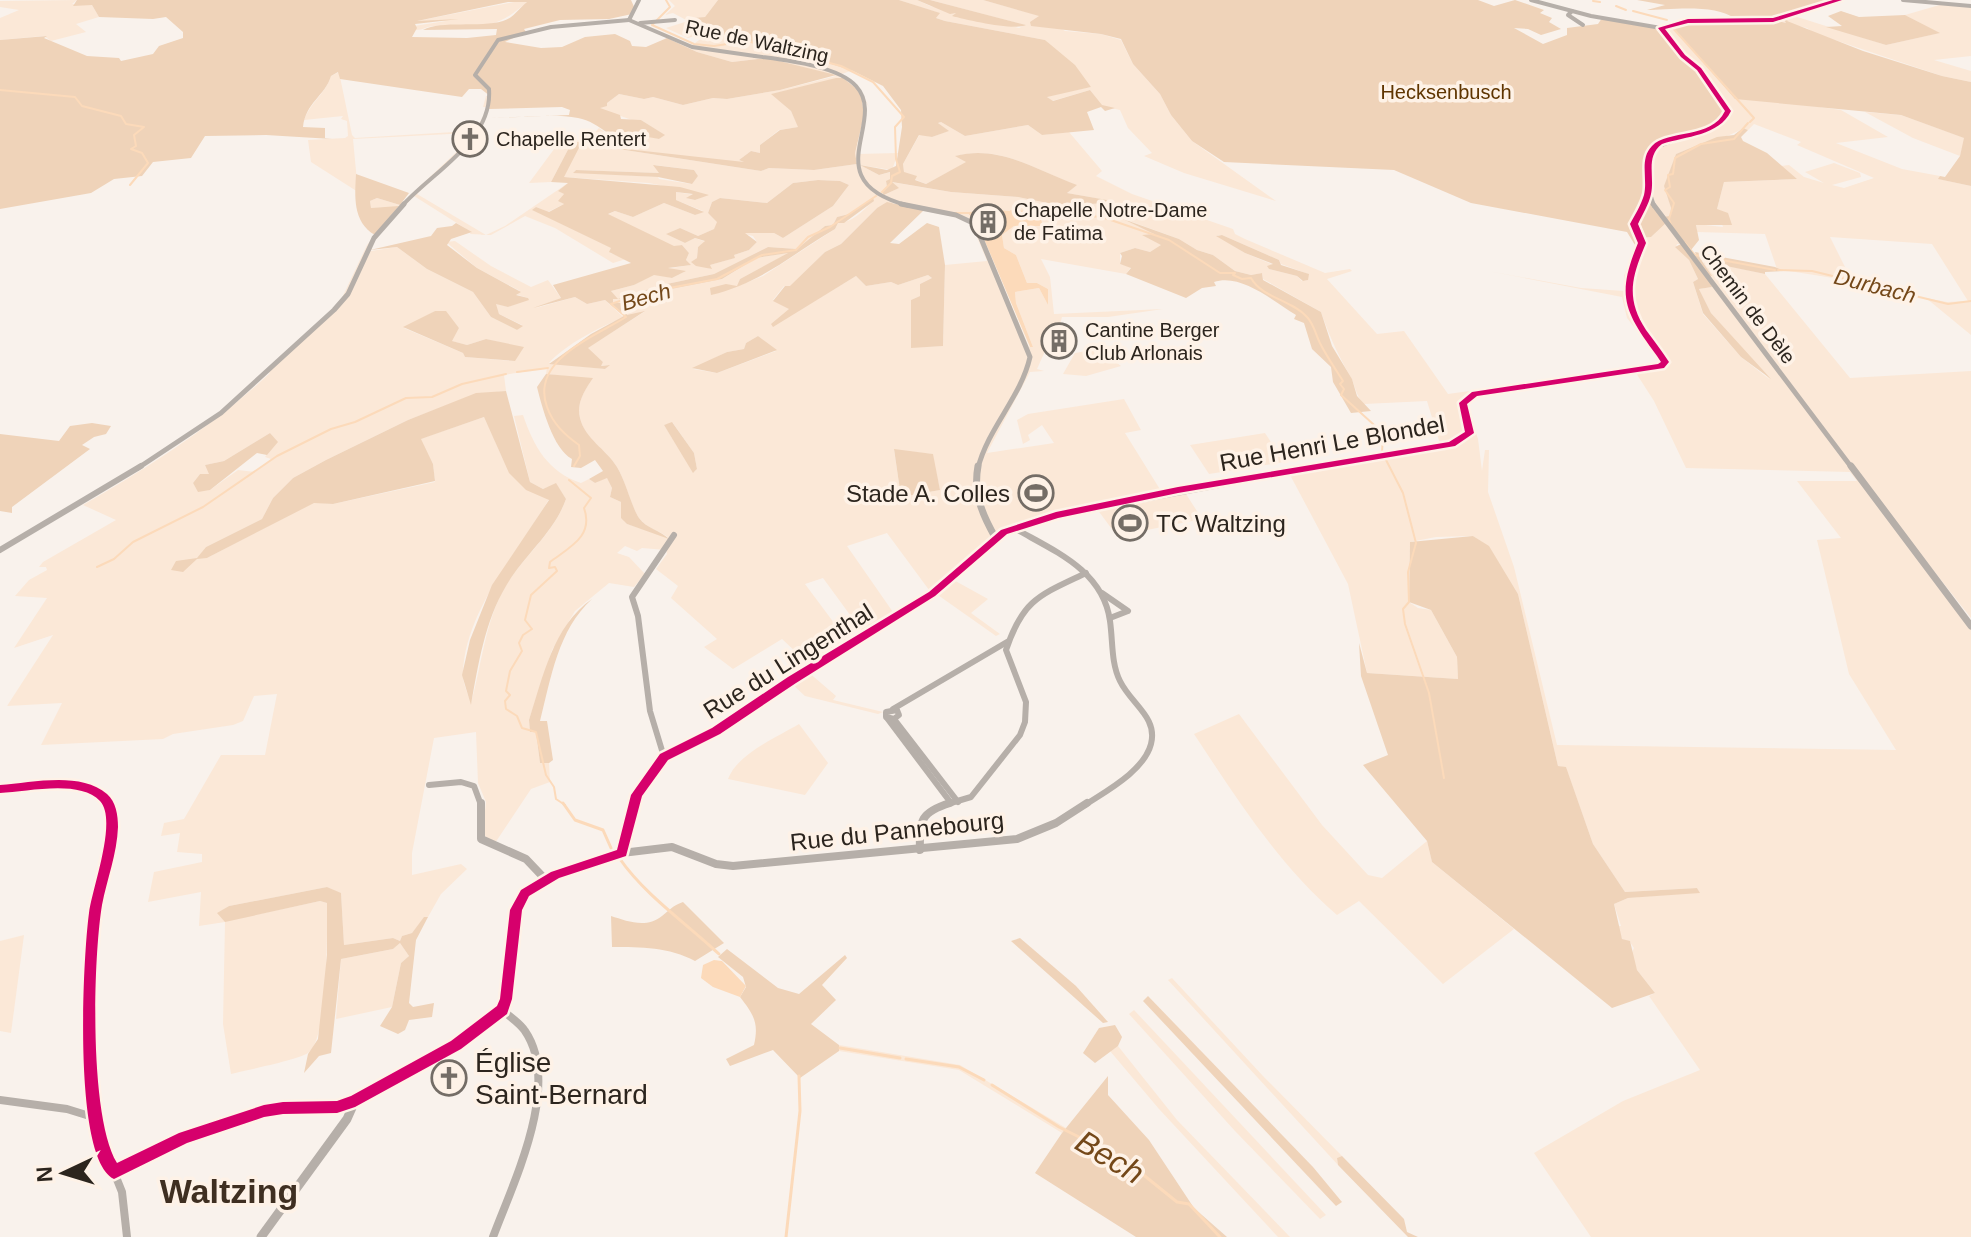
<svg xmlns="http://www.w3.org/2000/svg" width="1971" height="1237" viewBox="0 0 1971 1237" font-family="Helvetica,sans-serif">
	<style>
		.green { fill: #fbe8d7; fill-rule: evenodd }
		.forest { fill: #efd3b9; fill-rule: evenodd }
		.water { fill: #fcdaba }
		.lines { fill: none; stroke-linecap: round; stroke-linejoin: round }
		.stream-far1 { stroke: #fcdaba; stroke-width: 2 }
		.stream { stroke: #fcdaba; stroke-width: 3 }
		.minor-far3 { stroke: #b6afa9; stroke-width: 4 }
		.minor-far2 { stroke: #b6afa9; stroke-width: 5 }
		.minor-far1 { stroke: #b6afa9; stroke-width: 6 }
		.minor { stroke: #b6afa9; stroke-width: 8 }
		.tertiary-far3 { stroke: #b6afa9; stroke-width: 4 }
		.tertiary-far2 { stroke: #b6afa9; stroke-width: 5 }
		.tertiary-far1 { stroke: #b6afa9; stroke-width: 7 }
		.tertiary { stroke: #b6afa9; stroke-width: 9 }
		.cycleway-casing { stroke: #fef2e7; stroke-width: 5 }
		.cycleway { fill: #d6006c; fill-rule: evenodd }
		.labels { text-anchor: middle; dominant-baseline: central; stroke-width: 7; stroke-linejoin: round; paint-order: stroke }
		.far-street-label { font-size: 20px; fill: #2c251e; stroke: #fef2e7 }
		.far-park-label { font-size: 20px; fill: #5f3500; stroke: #fef2e7 }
		.far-poi-label { font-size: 20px; fill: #2c251e; stroke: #fef2e7; text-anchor: start }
		.far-water-label { font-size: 22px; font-style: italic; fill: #744819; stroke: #fef2e7 }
		.street-label { font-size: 24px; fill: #2c251e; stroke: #fef2e7 }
		.poi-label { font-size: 24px; fill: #2c251e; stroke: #fef2e7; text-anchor: end }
		.near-poi-label { font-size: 28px; fill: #2c251e; stroke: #fef2e7; text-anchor: start }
		.near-water-label { font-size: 32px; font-style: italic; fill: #744819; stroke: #fef2e7 }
		.near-quarter-label { font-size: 34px; font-weight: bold; fill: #3f2f21; stroke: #fef2e7 }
	</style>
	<rect width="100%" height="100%" fill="#f9f2ec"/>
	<g class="green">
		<path d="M 77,0 L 72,4 L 92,5 L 99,17 L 76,24 L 86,32 L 51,41 L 44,36 L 0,40 L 0,18 L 19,10 L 0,7 L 0,1 Z"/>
		<path d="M 669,0 L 718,0 L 705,17 L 692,18 L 695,24 L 708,30 L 703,33 L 710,31 L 741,38 L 853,70 L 839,75 L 858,85 L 869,107 L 855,86 L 843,78 L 772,94 L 791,111 L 799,127 L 779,130 L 760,145 L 760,153 L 751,151 L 739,160 L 746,162 L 742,163 L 599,146 L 761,171 L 769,168 L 814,170 L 857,164 L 855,153 L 866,116 L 858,154 L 898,153 L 892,170 L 860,165 L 879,175 L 891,172 L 890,179 L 886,182 L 887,187 L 882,192 L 885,195 L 898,188 L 891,182 L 951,192 L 1018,197 L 1062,206 L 1105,203 L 1106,200 L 1067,193 L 1076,185 C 1036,170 999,144 956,156 L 967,162 L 926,184 L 914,179 L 916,176 L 904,173 L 903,164 L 920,134 L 932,137 L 948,131 L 938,123 L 941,122 L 965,136 L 1028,125 L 1042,135 L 1069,132 L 1102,171 L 1096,176 L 1132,194 L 1233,229 L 1235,234 L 1245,239 L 1325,273 L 1350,269 L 1352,271 L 1327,279 L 1377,334 L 1404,331 L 1448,394 L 1659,364 L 1660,360 L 1627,318 L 1622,297 L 1488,271 L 1581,288 L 1624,291 L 1624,276 L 1635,245 L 1639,245 L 1641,238 L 1651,237 L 1666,223 L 1682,244 L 1677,244 L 1676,247 L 1689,260 L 1698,279 L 1693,282 L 1703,314 L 1741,357 L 1769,379 L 1711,313 L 1699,289 L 1712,287 L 1705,274 L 1711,275 L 1702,260 L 1765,274 L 1850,378 L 1971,371 L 1971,618 L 1926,561 L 1922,561 L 1971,626 L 1971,1237 L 1591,1237 L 1534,1153 L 1623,1101 L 1700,1070 L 1649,996 L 1655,993 L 1637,970 L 1631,955 L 1634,948 L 1630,942 L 1622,939 L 1617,926 L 1621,926 L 1614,904 L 1628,898 L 1699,892 L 1697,888 L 1625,892 L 1593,844 L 1566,768 L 1558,766 L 1518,594 L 1489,547 L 1473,536 L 1436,537 L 1410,542 L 1409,602 L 1418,608 L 1431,610 L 1457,657 L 1458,679 L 1367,673 L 1348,584 L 1289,473 L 1290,466 L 1440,444 L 1427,401 L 1364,404 C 1355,395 1356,386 1350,376 C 1337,352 1330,338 1321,312 L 1263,279 L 1262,273 L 1251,275 L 1235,271 L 1213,255 L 1197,250 L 1179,239 L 1124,219 L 1157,235 L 1144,235 L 1162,245 L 1150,252 L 1135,248 L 1120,253 L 1120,264 L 1131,267 L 1126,274 L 1041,259 L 1050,277 L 1054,314 L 1163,309 L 1108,317 L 1062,317 L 1057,336 L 1050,340 L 1037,369 L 1044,371 L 1030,372 L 987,453 L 1054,443 L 1042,425 L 1028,435 L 1030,440 L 1023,444 L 1017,420 L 1028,414 L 1124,399 L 1141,430 L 1125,433 L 1161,491 L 1092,504 L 1104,510 L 1186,494 L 1202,519 L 1117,536 L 1097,509 L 1004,532 L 950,578 L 988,599 L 971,613 L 1000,634 L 996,636 L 935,593 L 932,594 L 887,533 L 847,546 L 895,615 L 864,634 L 823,578 L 805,584 L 849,643 L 811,666 L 782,639 L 733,669 L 704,647 L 717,639 L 671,598 L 678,586 L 656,569 L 667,554 L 666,550 L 642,548 L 637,551 L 625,546 L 617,553 L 629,557 L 645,574 L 634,587 L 609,583 L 575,611 L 552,650 L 529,720 L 530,731 L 536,732 L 540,763 L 549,763 L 550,782 L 531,789 L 495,843 L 486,838 L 483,829 L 486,802 L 478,783 L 476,732 L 434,738 L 412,853 L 412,875 L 461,864 L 467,869 L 441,894 L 428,917 L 424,918 L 412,933 L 402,936 L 400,941 L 393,938 L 344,945 L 341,894 L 327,887 L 229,906 L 218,913 L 225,921 L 320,901 L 327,903 C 327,930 329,1038 308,1053 C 298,1060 246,1070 231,1074 L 223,1024 L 225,922 L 199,926 L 201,892 L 148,902 L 154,872 L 202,862 L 202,854 L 177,852 L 180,833 L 161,836 L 164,823 L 184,819 L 221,755 L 265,755 L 277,694 L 254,696 L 243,721 L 233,725 L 173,734 L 163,739 L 41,745 L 62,703 L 7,706 L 53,635 L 14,648 L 47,598 L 15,596 L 29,580 L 47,570 L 46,567 L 39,567 L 43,562 L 116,520 L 83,505 C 149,467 214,425 270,373 L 266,371 L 340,302 L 367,245 L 398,207 L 371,208 L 370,201 L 377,198 L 400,205 L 465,144 L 469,133 L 353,139 L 358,192 L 311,162 L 308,140 L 345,138 L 348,136 L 347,121 L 341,119 L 343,116 L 304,120 C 310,103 326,93 331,76 L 339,72 L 352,135 L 355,138 L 471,131 L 476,130 L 488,107 L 483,107 L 486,96 L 490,96 L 479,132 L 481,134 L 417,194 L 486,235 L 505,226 L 568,183 L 559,191 L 564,194 L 559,201 L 564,204 L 548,212 L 536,207 L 533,210 L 612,248 L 610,253 L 626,259 L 613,263 L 555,228 L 525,216 L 491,235 L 470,234 L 471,232 L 414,196 L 373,241 L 371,251 L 397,247 L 427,269 L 473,292 L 491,317 L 517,330 L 522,325 L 499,314 L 495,303 L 508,307 L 528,298 L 515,294 L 520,291 L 477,268 L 446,242 L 455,241 L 491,266 L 531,287 L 548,280 L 561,298 L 536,308 L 575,297 L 587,304 L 605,300 L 622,316 L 626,316 L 621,304 L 612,303 L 612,299 L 617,299 L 611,291 L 634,285 L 654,274 L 672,278 L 684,272 L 666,269 L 690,265 L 686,260 L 689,253 L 682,245 L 674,247 L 607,215 L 615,211 L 633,217 L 664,203 L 695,215 L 703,211 L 676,200 L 676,192 L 695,195 L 687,198 L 695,200 L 707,195 L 649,183 L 563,177 L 581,142 L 572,142 L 551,182 L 529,183 L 563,137 L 585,142 L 599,128 C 610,137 625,144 640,144 L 648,136 L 659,139 L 664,135 L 641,120 L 618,124 L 632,120 L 595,107 L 607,106 L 607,103 L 619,94 L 644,99 L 653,97 L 683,105 L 713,98 L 727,99 L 780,90 L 836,76 L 767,58 L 732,62 L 697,52 L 652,30 L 685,44 L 702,45 L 695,43 L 702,38 L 695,36 L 688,38 L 666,28 L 688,21 L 673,13 L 665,15 L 675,6 ZM 655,165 L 694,170 L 698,176 L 691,184 L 659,179 L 658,177 L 574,172 L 576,170 L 660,173 ZM 818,180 L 840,181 L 849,185 L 833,206 L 783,238 L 774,233 L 741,233 L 753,236 L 757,242 L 749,250 L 734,255 L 734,258 L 710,265 L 711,269 L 692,262 L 697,258 L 698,247 L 706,242 L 695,238 L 685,243 L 667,234 L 680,228 L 698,236 L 714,229 L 718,222 L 708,213 L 712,202 L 720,198 L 767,203 L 793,183 ZM 873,198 L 873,201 C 864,210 852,223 838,223 L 835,229 L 763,276 L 738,286 L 740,279 L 791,252 L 756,258 L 722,279 L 619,299 L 662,285 L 714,274 L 768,247 L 797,249 L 825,226 L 833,225 L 837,217 L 849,214 ZM 895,202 L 969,218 L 987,261 L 945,265 L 943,346 L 911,347 L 911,300 L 920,296 L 920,284 L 932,278 L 928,275 L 898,285 L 891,282 L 866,286 L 856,276 L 773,326 L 772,324 L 790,309 L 773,300 L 784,286 L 790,287 L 825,252 L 841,244 L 877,208 ZM 1000,210 L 1026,213 L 1041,219 L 1042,226 L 1014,226 L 1002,235 L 1004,248 L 1016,255 L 1027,283 L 1037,283 L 1048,289 L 1048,305 L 1039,288 L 1015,292 L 1016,303 L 1033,347 L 1029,347 L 978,226 L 998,222 L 969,216 L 970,212 ZM 1217,235 L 1222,235 L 1279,260 L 1281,264 L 1308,274 L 1308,280 L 1302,281 L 1297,276 L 1269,269 L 1268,266 L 1274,265 L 1245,253 ZM 435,311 L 445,311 L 459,328 L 451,341 L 467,345 L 486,339 L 523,348 L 514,361 L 465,357 L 463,353 L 404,328 ZM 644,312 L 587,348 L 603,362 L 600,366 L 609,365 L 605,369 L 549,363 C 567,342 617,317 644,312 ZM 758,336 L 776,351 L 717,373 L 693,369 L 727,352 L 744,349 L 746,343 ZM 547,368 L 546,374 L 592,379 C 584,391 576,404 580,418 C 585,440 606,449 617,467 C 626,482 631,508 639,518 C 647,529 659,530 669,538 L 627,524 L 621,517 L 621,502 L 610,497 L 612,488 L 607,477 L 595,483 L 589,479 L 581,483 C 548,472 534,447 523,415 L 514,416 L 530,482 L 543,489 L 556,484 L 566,499 C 554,533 525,555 506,585 C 485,621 482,664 471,703 C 468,694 462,682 463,673 C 465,610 519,551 549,499 C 502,480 505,457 484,417 L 420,439 L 433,464 L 435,482 L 333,504 L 314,502 L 207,558 L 198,558 L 206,547 L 262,519 L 273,498 L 293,478 L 326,460 L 408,420 L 476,394 L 506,391 L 504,375 ZM 1636,373 L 1654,401 L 1686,468 L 1850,472 L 1857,481 L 1797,481 L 1841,538 L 1817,540 L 1849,674 L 1896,750 L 1557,745 L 1514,567 L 1488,492 L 1489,450 L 1485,450 L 1482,471 L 1478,439 L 1466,403 L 1477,395 ZM 673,423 L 694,453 L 697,469 L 694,472 L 664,425 ZM 270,433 L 277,442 L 265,457 L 271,459 L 255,472 L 238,470 L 210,490 L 198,491 L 193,483 L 200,474 L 210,474 L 205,465 L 224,461 ZM 894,450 L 932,454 L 940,490 L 901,497 Z"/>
		<path d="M 899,0 L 917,0 L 930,6 L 1019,28 L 1025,25 L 930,0 L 983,0 L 1041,16 L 1065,31 L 1101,34 L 1121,40 L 1133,64 L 1160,94 L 1171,115 L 1192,141 L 1276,201 L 1184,173 L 1144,156 L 1152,153 L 1128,128 L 1120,110 L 1102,106 L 1090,90 L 1052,101 L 1046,96 L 1091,87 L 1045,40 L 945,21 L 936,18 L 939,13 Z"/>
		<path d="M 1834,0 L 1791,15 L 1886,45 L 1939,33 L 1905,15 L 1943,4 L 1971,5 L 1971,56 L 1934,60 L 1971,71 L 1971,82 L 1942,76 L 1814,33 L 1807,28 L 1769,19 Z"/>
		<path d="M 514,2 L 527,2 C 491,34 480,24 434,26 C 427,26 424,30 416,30 L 414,26 L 446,21 L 417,21 Z"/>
		<path d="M 1670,24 L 1691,47 L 1798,104 L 1841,110 L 1888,137 L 1836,143 L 1902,169 L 1940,176 L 1939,179 L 1971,186 L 1971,335 L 1926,298 L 1947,302 L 1968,301 L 1932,244 L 1830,237 L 1852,281 L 1777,269 L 1765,234 L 1697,232 L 1696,224 L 1723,227 L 1717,209 L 1724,182 L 1796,179 L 1781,166 L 1789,165 L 1804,177 L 1824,183 L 1805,172 L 1834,163 L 1860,173 L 1861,177 L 1832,185 L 1844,188 L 1874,178 L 1797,145 L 1801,142 L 1754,124 L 1748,130 L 1743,128 C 1733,136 1692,147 1676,154 L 1665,186 L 1671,208 L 1670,216 L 1662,218 L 1646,182 L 1653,148 L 1670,139 L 1713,126 L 1683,56 L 1661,31 Z"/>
		<path d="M 1865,112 L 1901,115 L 1965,138 L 1960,156 L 1913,138 Z"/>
		<path d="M 1098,349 L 1121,366 L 1086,376 L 1063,374 L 1075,353 Z"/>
		<path d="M 1265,433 L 1284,462 L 1209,474 L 1190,445 Z"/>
		<path d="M 807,671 L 836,696 L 833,700 L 883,712 L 878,714 L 805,696 L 790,682 Z"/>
		<path d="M 1239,714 L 1322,825 L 1368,875 L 1382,878 L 1427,841 L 1432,862 L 1514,929 L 1443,984 L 1359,901 L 1337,915 C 1278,864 1237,799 1194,734 Z"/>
		<path d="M 799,724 L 828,763 L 805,795 L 728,779 C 738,753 776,738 799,724 Z"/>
		<path d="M 24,935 L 11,1033 L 0,1031 L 0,941 Z"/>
		<path d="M 400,943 L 409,956 L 401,963 L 392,1007 L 336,1019 L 341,959 L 393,949 Z"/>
		<path d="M 1172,978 L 1263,1076 L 1342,1156 L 1337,1158 L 1338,1165 L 1168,980 Z"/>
		<path d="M 1134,1010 L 1326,1215 L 1320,1219 L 1235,1131 L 1129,1014 Z"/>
		<path d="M 839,1045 L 960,1065 L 1066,1128 L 1062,1133 L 959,1070 L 839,1051 Z"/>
		<path d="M 1118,1046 L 1177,1120 L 1290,1237 L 1278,1237 L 1159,1109 L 1110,1051 Z"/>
	</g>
	<g class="forest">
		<path d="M 77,0 L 631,0 L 635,9 L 632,14 L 609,19 L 560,20 L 524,29 L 526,32 L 505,42 L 541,48 L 562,47 L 585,37 L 615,34 L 630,41 L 632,46 L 646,47 L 667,38 L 697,52 L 732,62 L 767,58 L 836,75 L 780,90 L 727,99 L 713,98 L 683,105 L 653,97 L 644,99 L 619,94 L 607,103 L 607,106 L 600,108 L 620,115 L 621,119 L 641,120 L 665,135 L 659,139 L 648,137 L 640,144 C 614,145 601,122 578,118 C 553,113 516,118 490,118 L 569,115 L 570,110 L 562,107 L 489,109 L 490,96 L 481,89 L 469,89 L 462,97 L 340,79 L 338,72 L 331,76 C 325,96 306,102 303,127 L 325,128 L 325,138 L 332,139 L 266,135 L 205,136 L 191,158 L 153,162 L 142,176 L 114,179 L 91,193 L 0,209 L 0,40 L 47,36 L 44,38 L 87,56 L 119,58 L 121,61 L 153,54 L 159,46 L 183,38 L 183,32 L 166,17 L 153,19 L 99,17 L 92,5 L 73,6 ZM 508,2 L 527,2 C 519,8 514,18 503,21 C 479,28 442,20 423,30 L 497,29 L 496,35 L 467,38 L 412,37 L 417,28 L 415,24 L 459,19 L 417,21 Z"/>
		<path d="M 718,0 L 899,0 L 940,13 L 936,18 L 945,21 L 1045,40 L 1075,65 L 1091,87 L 1047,97 L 1053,101 L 1090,90 L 1102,105 L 1115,108 L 1105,111 L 1101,107 L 1087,112 L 1094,130 L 1042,135 L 1028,125 L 965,136 L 941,122 L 938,123 L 949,131 L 932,137 L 919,135 L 903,164 L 904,172 L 917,176 L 915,180 L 926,184 L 966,162 L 955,156 C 999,144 1036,170 1077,185 L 1067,193 L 1107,200 L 1105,203 L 1062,206 L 1018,197 L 951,192 L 892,182 L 899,188 L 884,195 L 882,192 L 887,187 L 886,181 L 890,179 L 890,172 L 879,175 L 860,165 L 887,170 L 896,166 L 902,127 L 901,110 L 883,86 L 853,71 L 794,52 L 776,58 L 787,52 L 710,31 L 702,33 L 707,29 L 695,24 L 692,18 L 705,17 Z"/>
		<path d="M 917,0 L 930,0 L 1026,25 C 1015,31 967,20 952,16 L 956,13 L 950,14 Z"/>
		<path d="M 983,0 L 1478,0 L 1494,6 L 1515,0 L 1544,10 L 1540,13 L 1552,18 L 1549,22 L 1561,29 L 1541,35 L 1528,29 L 1514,28 L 1543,44 L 1567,35 L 1567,28 L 1598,24 L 1602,18 L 1661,28 C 1684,56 1716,80 1728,115 C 1709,136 1675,132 1653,148 C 1644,179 1646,190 1662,217 L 1670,216 L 1671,208 L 1664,186 L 1676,154 L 1717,137 L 1734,135 L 1743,128 L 1748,130 L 1741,137 L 1743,141 L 1767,153 L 1797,179 L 1724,182 L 1717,209 L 1728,213 L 1732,225 L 1696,225 L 1699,240 L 1691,250 L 1692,256 L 1696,255 L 1695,252 L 1775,267 L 1784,271 L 1765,272 L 1765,274 L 1702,261 L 1712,276 L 1707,275 L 1712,287 L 1699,289 L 1711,313 L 1771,379 L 1741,357 L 1703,313 L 1693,282 L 1698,279 L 1689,260 L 1675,247 L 1681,244 L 1666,223 L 1651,237 L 1641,238 L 1639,245 L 1635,245 L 1627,232 L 1471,203 L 1394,170 L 1224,162 L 1192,141 L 1171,115 L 1160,94 L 1133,64 L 1121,39 L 1101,34 L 1031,26 L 1030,22 L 1039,16 Z"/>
		<path d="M 1637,0 L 1834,0 L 1769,19 L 1786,23 L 1783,18 L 1790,16 L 1787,21 L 1863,51 L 1942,76 L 1971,82 L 1971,186 L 1938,179 L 1940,176 L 1945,177 L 1960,156 L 1964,138 L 1901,115 L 1735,99 L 1670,24 L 1735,19 C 1716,3 1667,10 1647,10 L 1665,5 Z"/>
		<path d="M 1841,11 L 1859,17 L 1905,15 L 1940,33 L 1886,45 L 1826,27 L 1842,26 L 1828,16 Z"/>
		<path d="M 836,78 L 843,78 L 861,92 L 864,116 L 855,153 L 857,164 L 814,170 L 769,168 L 761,171 L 599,146 L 744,162 L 739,160 L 751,151 L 760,153 L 760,145 L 780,130 L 798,127 L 791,111 L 771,94 Z"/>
		<path d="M 572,142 L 582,142 L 564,177 L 680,187 L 709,195 L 695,200 L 686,198 L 693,194 L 676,192 L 676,200 L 704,212 L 695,215 L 664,203 L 633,217 L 615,211 L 608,214 L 674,246 L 682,245 L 689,253 L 686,260 L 691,265 L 668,268 L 686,271 L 672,278 L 654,275 L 634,285 L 611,291 L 618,299 L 662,285 L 714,274 L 768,247 L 797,249 L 825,226 L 833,225 L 837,217 L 849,214 L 873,198 L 874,201 L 844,223 L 838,223 L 835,229 C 792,254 762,283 711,295 L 710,288 L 726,284 L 737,286 L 740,279 L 788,253 L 756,258 L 722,279 L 620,299 L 613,299 L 613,303 L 621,303 L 627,315 L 645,311 L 588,348 L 603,362 L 601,366 L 610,365 L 605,369 L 549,364 L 591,334 L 624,316 L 605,300 L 587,304 L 575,297 L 533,308 L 561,298 L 553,285 L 631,263 L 609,252 L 611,248 L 532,210 L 536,207 L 549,212 L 564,204 L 558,201 L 564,194 L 558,191 L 568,183 L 551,182 Z"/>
		<path d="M 653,165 L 694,170 L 698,176 L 692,184 L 658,177 L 573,173 L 576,170 L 659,173 Z"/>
		<path d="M 356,174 L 409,193 L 400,205 L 377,198 L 370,201 L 371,208 L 399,206 L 375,235 C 352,222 355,195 356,174 Z"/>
		<path d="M 818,180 L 840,181 L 849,185 L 833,206 L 783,238 L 774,233 L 745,233 L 757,242 L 749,250 L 734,255 L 735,258 L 710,265 L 712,269 L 696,266 L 691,262 L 697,258 L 698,247 L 705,241 L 695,238 L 685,243 L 666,234 L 680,228 L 698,236 L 714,229 L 717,222 L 708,213 L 712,202 L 720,198 L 767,203 L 793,183 Z"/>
		<path d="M 887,202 L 924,210 L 890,243 L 899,244 L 927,223 L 939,227 L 945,265 L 943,346 L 911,348 L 911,300 L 920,296 L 920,284 L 932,278 L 928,275 L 898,285 L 891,282 L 866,286 L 856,276 L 773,327 L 771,324 L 789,309 L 773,301 L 785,286 L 790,286 L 825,252 L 841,244 L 877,208 Z"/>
		<path d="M 1123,219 L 1179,239 L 1197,250 L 1213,255 L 1235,271 L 1251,275 L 1262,273 L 1263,280 L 1321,312 L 1332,346 L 1352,379 L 1357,396 L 1371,411 L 1351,413 L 1333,382 L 1331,367 L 1312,349 L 1304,323 L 1294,319 L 1296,315 C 1273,301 1241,273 1214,282 L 1216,286 L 1202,288 L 1186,298 L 1126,274 L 1131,268 L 1120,264 L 1122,256 L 1120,253 L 1135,248 L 1150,252 L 1161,245 L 1142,235 L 1154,234 Z"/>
		<path d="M 456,223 L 472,232 L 451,239 L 447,245 L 477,268 L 521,292 L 516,295 L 528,298 L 529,300 L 508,307 L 496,304 L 499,314 L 523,326 L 517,330 L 491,317 L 473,292 L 427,269 L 397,247 L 370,250 L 431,236 L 437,228 L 452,226 Z"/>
		<path d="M 1222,235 L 1279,260 L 1281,265 L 1309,274 L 1308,280 L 1303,281 L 1297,276 L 1269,269 L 1267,266 L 1273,264 L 1245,253 L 1216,236 Z"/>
		<path d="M 435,311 L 446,311 L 459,328 L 452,341 L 467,345 L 486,339 L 524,347 L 515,361 L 465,357 L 463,353 L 403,327 Z"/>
		<path d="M 758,336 L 777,350 L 717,373 L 692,368 L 727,352 L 744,349 L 746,343 Z"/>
		<path d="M 546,374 L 593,378 C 585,390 576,403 580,418 C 585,439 606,449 617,467 C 626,482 632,508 639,518 C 647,529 660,530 669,539 L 627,524 L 621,518 L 621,502 L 610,497 L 612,488 L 607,478 L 595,483 L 589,479 L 603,471 L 595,460 L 581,468 L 571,467 L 572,459 C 553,449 542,407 537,387 Z"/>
		<path d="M 506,391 L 530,482 L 543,489 L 556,483 L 566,499 C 554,533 524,555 506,586 C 485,621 478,665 471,705 L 462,675 L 470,640 L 492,585 L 549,500 L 526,490 L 509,473 L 484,417 L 421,439 L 433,464 L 435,481 L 333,504 L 314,503 L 207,558 L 197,559 L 183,572 L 171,570 L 176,561 L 197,558 L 206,547 L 262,519 L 273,498 L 293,478 L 326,460 L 408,420 L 476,393 Z"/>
		<path d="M 672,422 L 694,453 L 697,469 L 693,473 L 664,425 Z"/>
		<path d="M 92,423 L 111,426 L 106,434 L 94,437 L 82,445 L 90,449 L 12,507 L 12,513 L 0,511 L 0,434 L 59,441 L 70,426 Z"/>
		<path d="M 270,433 L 278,442 L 267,455 L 257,453 L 210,490 L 198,492 L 193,483 L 200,474 L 209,474 L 205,465 L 224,461 Z"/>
		<path d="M 894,449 L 933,454 L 940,490 L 901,497 Z"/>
		<path d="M 1473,536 L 1489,546 L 1518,594 L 1558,766 L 1566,767 L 1593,844 L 1625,892 L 1697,888 L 1700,893 L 1628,898 L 1614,904 L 1622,939 L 1630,941 L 1637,970 L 1655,993 L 1612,1008 L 1432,862 L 1427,841 L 1363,765 L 1388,755 L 1361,676 L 1359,643 L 1367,673 L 1458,679 L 1457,657 L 1431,610 L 1409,602 L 1410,542 Z"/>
		<path d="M 592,599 C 558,630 551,678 540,721 L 547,721 L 553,760 L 549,763 L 540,763 L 536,732 L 530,732 L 529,720 C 543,677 553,626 592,599 Z"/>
		<path d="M 327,887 L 341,893 L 344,945 L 393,938 L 400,941 L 402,936 L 412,933 L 424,917 L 428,917 L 416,940 L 409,1003 L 413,1007 L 434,1003 L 432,1017 L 409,1020 L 405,1030 L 398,1034 L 380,1026 L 392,1007 L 401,963 L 409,956 L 400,943 L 393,949 L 341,959 L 331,1053 L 319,1056 L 304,1073 L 308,1054 L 318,1039 L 327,955 L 327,903 L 320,901 L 225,922 L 217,913 L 229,906 Z"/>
		<path d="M 683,902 L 724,943 L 695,961 C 669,947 641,947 612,947 L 611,916 C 627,921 646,929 662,916 C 670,910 672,906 683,902 Z"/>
		<path d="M 1020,938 L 1076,986 L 1108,1022 L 1103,1023 L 1011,941 Z"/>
		<path d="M 727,949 L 778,988 L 799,994 L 845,955 L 847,958 L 822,985 L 836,1000 L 811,1024 L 839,1045 L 839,1051 L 800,1078 L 773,1050 L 730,1066 L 726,1059 L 754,1045 C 759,1023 754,1015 740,997 L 746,987 L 743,977 L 718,957 Z"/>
		<path d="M 1148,996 L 1313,1167 L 1342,1202 L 1336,1206 L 1143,1001 Z"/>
		<path d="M 1115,1025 L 1122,1037 L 1118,1046 L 1095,1063 L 1083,1053 L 1099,1028 Z"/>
		<path d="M 1108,1076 L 1108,1095 L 1149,1140 L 1194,1208 L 1227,1237 L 1136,1237 L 1035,1173 L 1062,1133 Z"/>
		<path d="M 1342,1156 L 1404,1219 L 1407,1232 L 1418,1237 L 1408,1237 L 1338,1165 L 1337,1158 Z"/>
	</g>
	<g class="water">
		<path d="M 1000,210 L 1026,213 L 1041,219 L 1043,226 L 1014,226 L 1002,235 L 1004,248 L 1016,255 L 1027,283 L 1037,283 L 1048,289 L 1048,305 L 1039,288 L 1015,292 L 1016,303 L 1033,347 L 1030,347 L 978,225 L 997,222 L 984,218 L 975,219 L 969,215 L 969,212 Z"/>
		<path d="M 714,960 L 722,961 L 746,986 L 740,997 L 713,987 L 701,978 L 703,965 Z"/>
	</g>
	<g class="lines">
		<g class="stream-far1">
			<path d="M 666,0 L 670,7 L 652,25 L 694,44 L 714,46 L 747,41 L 841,66 L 873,82 L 904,117 L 895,127 L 896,159 L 900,172 L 892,176 L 891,183 L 882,192"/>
			<path d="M 1593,1 L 1600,2"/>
			<path d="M 1616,6 L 1626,10"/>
			<path d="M 1633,11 L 1667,20"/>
			<path d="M 1671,26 L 1754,118 L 1750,122"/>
			<path d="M 0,90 L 75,97 L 82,106 L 121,116 L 126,124 L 144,127 L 134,135 L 136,146 L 131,149 L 142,153 L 148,163 L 130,185"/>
			<path d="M 1011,211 L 1102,217 L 1169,240 L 1220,273 L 1235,273 L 1233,275 L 1242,279 L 1251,278 C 1262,298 1292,300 1307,317 C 1314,324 1316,336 1321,345 C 1326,355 1336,370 1343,381 L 1340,384 L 1344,389 L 1341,395 L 1383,433 L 1382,453"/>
			<path d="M 955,213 L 972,213"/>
			<path d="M 1671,225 L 1669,219 L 1674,203 L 1665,190 L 1670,187 L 1668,175 L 1673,174 L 1675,158 L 1701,144 L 1734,139 L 1748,123"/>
			<path d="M 1685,243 L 1694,254"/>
			<path d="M 1695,255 L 1775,270"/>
			<path d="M 1778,270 L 1812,271 L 1948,304 L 1971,301"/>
			<path d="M 517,372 L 548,368"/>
			<path d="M 1385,458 L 1403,493 L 1416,543 L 1408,572 L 1409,602 L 1403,609 L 1405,624 L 1429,693 L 1444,778"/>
			<path d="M 574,466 L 580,456 L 579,445 C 565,435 553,424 547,407 C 530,360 594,337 626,317 L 611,304 L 643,293 L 717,279 L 762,255 L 796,250 L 808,237 L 830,227 L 876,196"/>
			<path d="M 97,567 L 114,559 L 133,542 L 203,507 L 277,456 L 331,429 L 355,422 L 406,398 L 432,397 L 462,384 L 506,374"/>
			<path d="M 565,805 L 556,799 L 554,787 L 546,775 L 536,732 L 522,728 L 517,716 L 506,709 L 505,701 L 510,695 L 506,691 L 510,671 L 522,651 L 519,643 L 523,635 L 532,629 L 525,620 L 531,595 L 557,571 L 555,567 L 549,568 L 550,562 C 570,547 594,536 584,508 L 591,498 L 569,480"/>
		</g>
		<g class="stream">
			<path d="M 563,803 L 575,820 L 603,830 L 611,848"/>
			<path d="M 620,859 C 644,894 687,924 719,954"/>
			<path d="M 840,1048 L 900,1058"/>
			<path d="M 906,1059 L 959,1067 L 984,1080"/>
			<path d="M 992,1085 L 1059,1127 L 1125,1160 L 1177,1202 L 1189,1204 L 1220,1237"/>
			<path d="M 786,1237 L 800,1111 L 799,1076"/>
		</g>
		<g class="minor-far3">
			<path d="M 1572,11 L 1568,15 L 1583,25"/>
			<path d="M 629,20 L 692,47 L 755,56"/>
			<path d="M 629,20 L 639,0"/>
			<path d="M 640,23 L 675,20"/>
			<path d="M 402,206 C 432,172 493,141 489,89 L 475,75 L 498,40 L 551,27 L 629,20"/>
		</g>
		<path class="minor-far2" d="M 138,468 L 221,413 L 334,310 L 348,294 L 374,238 L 404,204"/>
		<g class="minor-far1">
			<path d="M 1014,528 C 1054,551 1103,570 1110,621 C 1113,642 1111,663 1120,681 C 1131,704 1158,717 1151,744 C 1144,771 1106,791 1085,805"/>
			<path d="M 0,550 L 141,466"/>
			<path d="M 1102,593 L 1128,611 L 1110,618"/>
			<path d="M 893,709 L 1007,642"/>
			<path d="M 897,710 L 899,715 L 894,719 L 886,717 L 886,712 Z"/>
			<path d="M 887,718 L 951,803"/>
			<path d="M 894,719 L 958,802"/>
			<path d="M 664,757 L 650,711 L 638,616 L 632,597 L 674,535"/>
			<path d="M 429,785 L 461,782 L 474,786 L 481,805"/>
			<path d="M 944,805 L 971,797 L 1020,735 L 1025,722 L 1026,702 L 1006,650 C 1023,599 1040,595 1086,573"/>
		</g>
		<g class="minor">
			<path d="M 481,803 L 481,839 L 526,859 L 545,879"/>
			<path d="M 920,850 C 919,820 921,812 950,803"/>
			<path d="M 622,853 L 672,847 L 716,864 L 733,866 L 1017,839 L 1056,823 L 1087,803"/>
			<path d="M 0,1100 L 67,1109 L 96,1118"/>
			<path d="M 114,1172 L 122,1192 L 127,1237"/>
			<path d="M 493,1237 C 513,1183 562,1085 525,1031 C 520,1023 509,1016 502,1010"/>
		</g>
		<g class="tertiary-far3">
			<path d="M 1531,0 L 1591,16 L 1661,28 L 1688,21 L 1773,20 L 1839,0"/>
			<path d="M 1903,0 L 1971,6"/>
			<path d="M 755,56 C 783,60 837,65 856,86 C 889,122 813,181 909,206"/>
			<path d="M 1642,206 L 1648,193"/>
			<path d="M 1654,206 L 1646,182 L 1653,148 L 1714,126 L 1728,113 C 1715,77 1678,61 1661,28"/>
		</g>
		<g class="tertiary-far2">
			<path d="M 901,204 L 956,215 L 975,224 L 1030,357 C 1021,397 988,428 978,468"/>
			<path d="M 1653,204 L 1852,468"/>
			<path d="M 1307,468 L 1452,444 L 1470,433 L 1463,403 L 1475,394 L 1661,366 L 1665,362 C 1635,310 1615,307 1642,243 L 1634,224 L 1643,204"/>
		</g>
		<g class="tertiary-far1">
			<path d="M 978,466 C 973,493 982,514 995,537"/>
			<path d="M 1851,466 L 1971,626"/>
			<path d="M 0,789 C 32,787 89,771 109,805"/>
			<path d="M 634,805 L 637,795 L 664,757 L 716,731 L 932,594 L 1004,532 L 1056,515 L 1319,466"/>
		</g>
		<g class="tertiary">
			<path d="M 108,803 C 121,836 102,873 96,906 C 85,971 80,1116 114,1172 C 162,1149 211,1125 263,1111 C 294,1103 325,1111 355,1101 C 389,1082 494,1033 506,999 C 509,973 508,914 524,894 C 542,873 596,862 622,853 L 635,803"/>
			<path d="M 261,1237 L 347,1119 L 355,1101"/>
		</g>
		<defs>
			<path id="cycleway" d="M 1833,0 L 1842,0 L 1773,22 L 1688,23 L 1665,29 L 1685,55 L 1701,68 L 1731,111 C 1719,136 1686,136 1662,144 C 1645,157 1655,176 1651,194 C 1649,204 1642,215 1638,224 L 1646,243 C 1632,276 1625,298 1646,330 C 1654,341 1662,351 1669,362 L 1664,368 L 1477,396 L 1467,404 L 1474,433 L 1455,446 L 1178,493 L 1058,518 L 1007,534 L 935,596 L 796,683 L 720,734 L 668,760 L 642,796 L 626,856 L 559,878 L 529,896 L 522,910 L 512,999 L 507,1014 L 461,1049 L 355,1107 L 337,1113 L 283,1114 L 264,1117 L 187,1143 L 114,1179 C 72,1159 83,957 89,913 C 92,888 118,820 100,801 C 79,779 27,792 0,793 L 0,785 C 32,783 80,771 107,794 C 116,802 118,815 118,827 C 117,854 107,879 102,905 C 93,960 89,1117 117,1163 L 179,1133 L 264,1105 L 283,1102 L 337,1101 L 351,1096 L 451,1041 L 497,1006 L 500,999 L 510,910 L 521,890 L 551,872 L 617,850 L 631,795 L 660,754 L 712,728 L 788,677 L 929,592 L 1001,530 L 1056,512 L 1178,487 L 1449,442 L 1465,432 L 1459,403 L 1472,392 L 1658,364 L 1661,362 L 1657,356 C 1624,311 1616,296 1638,243 L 1630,224 C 1635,215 1641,205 1644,195 C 1648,179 1639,159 1652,146 C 1668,129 1711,140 1725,111 L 1697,70 L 1681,57 L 1658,28 L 1688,19 L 1773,18 Z"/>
		</defs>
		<use href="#cycleway" class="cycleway-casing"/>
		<use href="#cycleway" class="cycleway"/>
	</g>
	<defs>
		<symbol id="church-ring" viewBox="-11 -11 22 22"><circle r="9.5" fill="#fef2e7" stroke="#746d66" stroke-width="1.5"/><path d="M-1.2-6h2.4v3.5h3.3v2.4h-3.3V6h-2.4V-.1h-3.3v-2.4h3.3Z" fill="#746d66"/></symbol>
		<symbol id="building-ring" viewBox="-11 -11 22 22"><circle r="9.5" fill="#fef2e7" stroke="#746d66" stroke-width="1.5"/><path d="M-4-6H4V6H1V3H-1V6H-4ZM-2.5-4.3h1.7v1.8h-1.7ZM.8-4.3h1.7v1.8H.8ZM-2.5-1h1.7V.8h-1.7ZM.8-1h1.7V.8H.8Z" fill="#746d66"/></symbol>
		<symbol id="stadium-ring" viewBox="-11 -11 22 22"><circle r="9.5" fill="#fef2e7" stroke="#746d66" stroke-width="1.5"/><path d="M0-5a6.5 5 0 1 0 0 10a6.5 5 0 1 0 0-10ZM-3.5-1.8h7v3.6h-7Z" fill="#746d66"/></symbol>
	</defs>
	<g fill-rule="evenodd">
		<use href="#church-ring" x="450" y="119" width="40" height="40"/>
		<use href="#building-ring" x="968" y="202" width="40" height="40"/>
		<use href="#building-ring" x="1039" y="321" width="40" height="40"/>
		<use href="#stadium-ring" x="1016" y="473" width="40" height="40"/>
		<use href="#stadium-ring" x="1110" y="503" width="40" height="40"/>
		<use href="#church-ring" x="429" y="1058" width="40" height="40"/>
	</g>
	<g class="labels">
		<g class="far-street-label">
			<text transform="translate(757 41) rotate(12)">Rue de Waltzing</text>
			<text transform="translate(1748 304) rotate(53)">Chemin de Dèle</text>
		</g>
		<g class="far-park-label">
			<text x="1446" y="92">Hecksenbusch</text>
		</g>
		<g class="far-poi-label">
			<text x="496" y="139">Chapelle Rentert</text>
			<text x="1014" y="210">Chapelle Notre-Dame<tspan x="1014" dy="23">de Fatima</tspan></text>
			<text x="1085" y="330">Cantine Berger<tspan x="1085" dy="23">Club Arlonais</tspan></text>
		</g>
		<g class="far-water-label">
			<text transform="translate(1875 286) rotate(14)">Durbach</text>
			<text transform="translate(646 297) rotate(-16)">Bech</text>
		</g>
		<g class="street-label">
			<text transform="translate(1332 443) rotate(-10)">Rue Henri Le Blondel</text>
			<text transform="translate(788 661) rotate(-32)">Rue du Lingenthal</text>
			<text transform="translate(897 831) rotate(-6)">Rue du Pannebourg</text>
		</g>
		<g class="poi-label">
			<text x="1010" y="493">Stade A. Colles</text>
			<text x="1156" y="523" text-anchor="start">TC Waltzing</text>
		</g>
		<g class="near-poi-label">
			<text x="475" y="1062">Église<tspan x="475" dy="32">Saint-Bernard</tspan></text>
		</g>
		<g class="near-water-label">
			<text transform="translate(1110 1157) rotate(31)">Bech</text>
		</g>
		<g class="near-quarter-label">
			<text x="229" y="1191">Waltzing</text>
		</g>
	</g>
	<g transform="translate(64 1173) rotate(266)" stroke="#fef2e7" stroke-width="6" paint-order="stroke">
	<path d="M0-6L14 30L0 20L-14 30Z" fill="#2c251e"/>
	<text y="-12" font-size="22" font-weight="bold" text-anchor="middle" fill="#2c251e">N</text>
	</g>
</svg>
